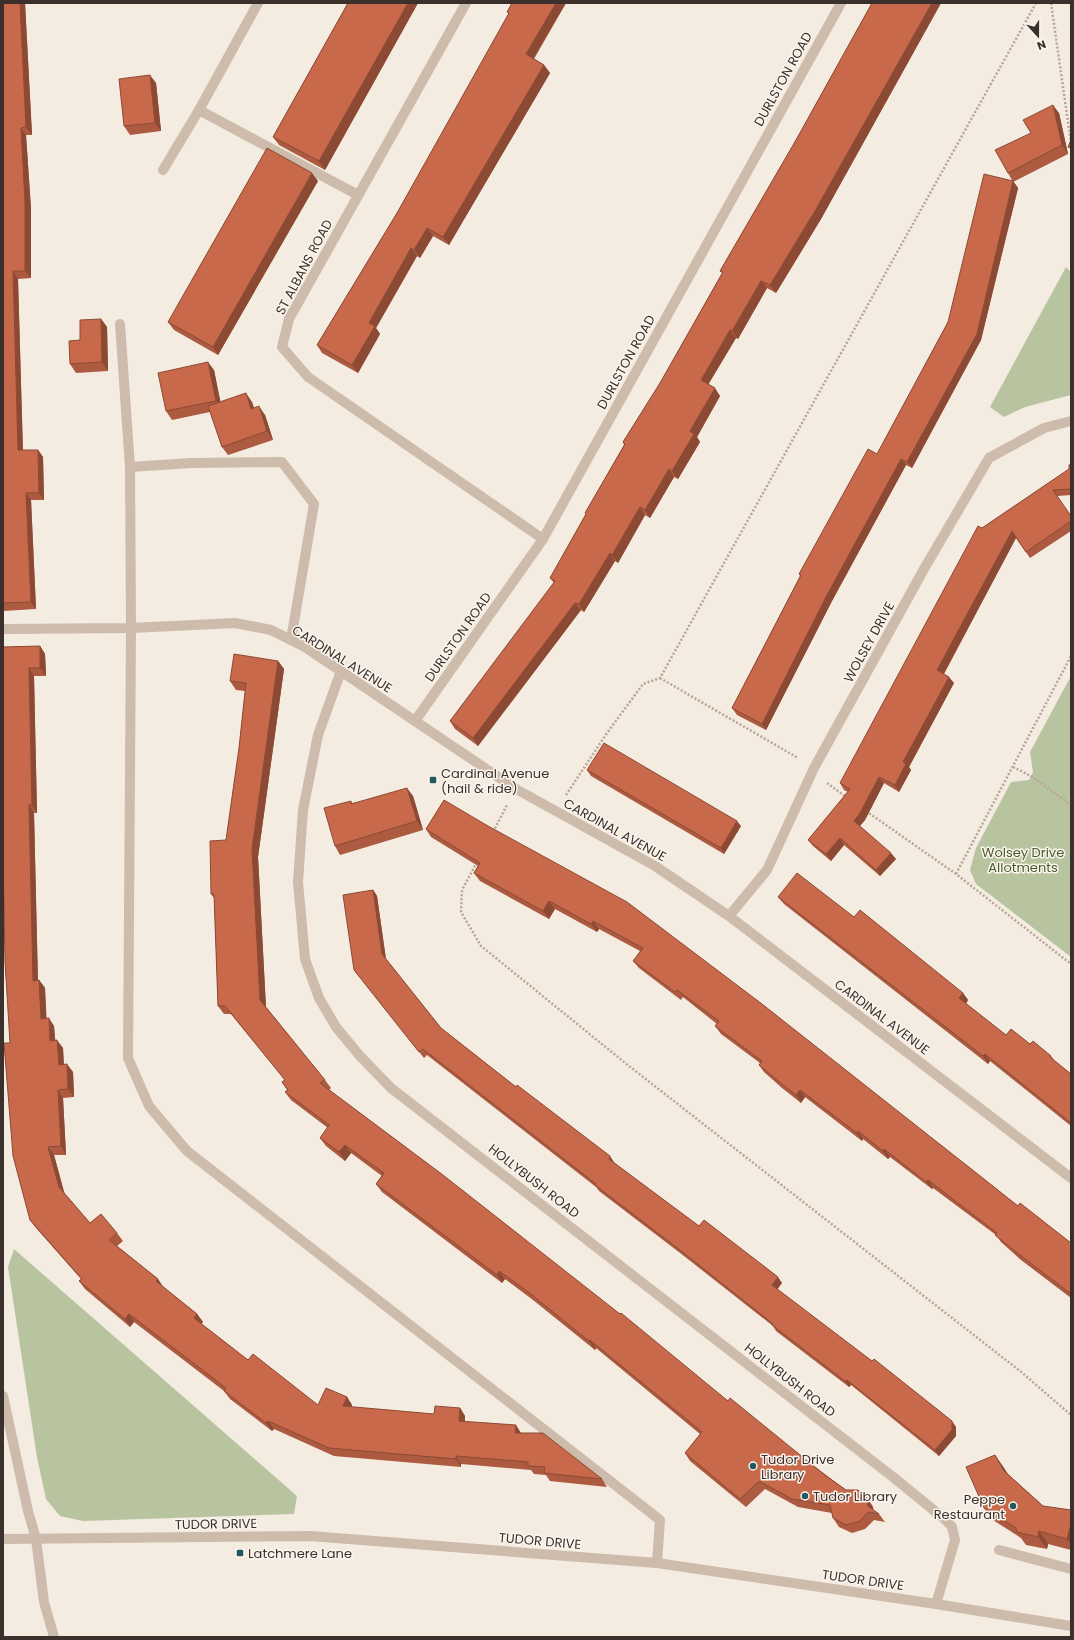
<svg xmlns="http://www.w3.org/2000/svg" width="1074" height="1640" viewBox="0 0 1074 1640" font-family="Poppins,sans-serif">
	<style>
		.green { fill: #b8c4a0 }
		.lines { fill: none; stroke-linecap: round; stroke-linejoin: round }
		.path { stroke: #b9a596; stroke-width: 2.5; stroke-dasharray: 2 2; stroke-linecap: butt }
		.service { stroke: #cdbbac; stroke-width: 10 }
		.minor { stroke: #cdbbac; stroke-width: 10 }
		.tertiary { stroke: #cdbbac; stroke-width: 10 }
		.wall { fill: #ac5a40 }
		.shaded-wall { fill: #8c4a34 }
		.building { fill: #c8694b; stroke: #8c4a34 }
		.poi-dot { fill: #1f5a5e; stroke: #fbf5ee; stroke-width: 1.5 }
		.labels { text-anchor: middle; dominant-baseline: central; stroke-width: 3; stroke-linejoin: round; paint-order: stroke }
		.street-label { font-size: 13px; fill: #3b302b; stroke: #fbf5ee }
		.poi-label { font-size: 13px; fill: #3b302b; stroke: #fbf5ee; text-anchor: start }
		.park-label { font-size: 13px; fill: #4a5a2e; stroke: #fbf5ee }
	</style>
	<rect width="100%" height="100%" fill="#f4ebe1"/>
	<g class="green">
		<path d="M 1066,267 L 1071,272 L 1071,395 L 1025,407 L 1004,417 L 990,407 Z"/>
		<path d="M 1071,676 L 1071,957 L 976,884 L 970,870 L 976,848 L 1011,782 L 1029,780 L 1033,772 L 1030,752 Z"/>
		<path d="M 14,1249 L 297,1496 L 294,1514 L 83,1521 L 60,1516 L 46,1499 L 37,1457 L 8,1267 Z"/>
	</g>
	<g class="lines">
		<g class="path">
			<path d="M 1051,3 L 1071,143"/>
			<path d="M 660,678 L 798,758"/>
			<path d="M 1013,767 L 1031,776 L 1071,805"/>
			<path d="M 827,783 L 846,797"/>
			<path d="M 566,795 L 607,733 L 643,684 L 660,678 L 1036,3"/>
			<path d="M 866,811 L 956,874 L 1071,964"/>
			<path d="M 493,832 L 507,805"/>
			<path d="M 477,862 L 462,890 L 461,912 L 481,946 L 629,1066 L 1020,1371 L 1071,1415"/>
			<path d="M 956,874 L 1071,656"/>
		</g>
		<g class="service">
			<path d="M 199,110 L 358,195"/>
			<path d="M 163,170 L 199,110 L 258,3"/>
			<path d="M 120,324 L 130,467 L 131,628 L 128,1058 L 149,1106 L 187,1151 L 660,1520 L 657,1563"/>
			<path d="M 130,467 L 191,463 L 282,462 L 314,504 L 291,640"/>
			<path d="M 999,1550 L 1071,1569"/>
		</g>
		<g class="minor">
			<path d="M 466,3 L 289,319 L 282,347 L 308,377 L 543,539"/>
			<path d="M 3,629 L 131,628 L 235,623 L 271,630 L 305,647 L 516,789 L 655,866 L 729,916 L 1071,1178"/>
			<path d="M 341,671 L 318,735 L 303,810 L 298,882 L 305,959 L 319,998 L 336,1027 L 360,1056 L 391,1088 L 893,1477 L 947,1521 L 952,1527 L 955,1540 L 936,1604"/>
			<path d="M 415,721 L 543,539 L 841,3"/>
			<path d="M 729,916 L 767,870 L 814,768 L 924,569 L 989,458 L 1044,428 L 1071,421"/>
			<path d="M 3,1396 L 28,1511 L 36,1539 L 44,1602 L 54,1637"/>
		</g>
		<path class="tertiary" d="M 3,1539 L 310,1536 L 657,1563 L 936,1604 L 1071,1626"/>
	</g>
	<g class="wall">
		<path d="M 3,3 L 25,3 L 32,135 L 26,135 L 31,209 L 31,278 L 18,279 L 23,450 L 38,450 L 43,457 L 44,500 L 31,500 L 36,609 L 3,611 Z"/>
		<path d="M 348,3 L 418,3 L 325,170 L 279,145 L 273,137 Z"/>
		<path d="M 512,3 L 566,3 L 534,59 L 544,65 L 550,73 L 449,245 L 433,236 L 420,258 L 417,256 L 376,328 L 380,334 L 358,373 L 322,353 L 317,345 L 397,213 L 509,14 L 507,12 Z"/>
		<path d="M 872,3 L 941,3 L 821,219 L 776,293 L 767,288 L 738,339 L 736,338 L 708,385 L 720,396 L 697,437 L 700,442 L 678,479 L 674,477 L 650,518 L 645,515 L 618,563 L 615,561 L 584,612 L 581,610 L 478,746 L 455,729 L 450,721 L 554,583 L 550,578 L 586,514 L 585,513 L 624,445 L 623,442 L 660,383 L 722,273 L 720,271 L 796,140 Z"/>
		<path d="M 156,83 L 161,131 L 130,135 L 124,126 Z"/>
		<path d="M 1059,113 L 1068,154 L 1013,182 L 1008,173 L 1031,133 Z"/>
		<path d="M 318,181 L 218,355 L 174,330 L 168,322 Z"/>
		<path d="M 1013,181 L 1018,188 L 981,340 L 912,468 L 906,465 L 832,601 L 766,730 L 737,715 L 732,708 L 800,576 L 799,574 L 877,454 L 948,322 Z"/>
		<path d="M 101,319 L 107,327 L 108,371 L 76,373 L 70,364 L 80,340 Z"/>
		<path d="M 214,370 L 220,402 L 252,402 L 254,408 L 265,415 L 273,440 L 228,455 L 222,447 L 210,412 L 172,420 L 166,411 Z"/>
		<path d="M 1071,464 L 1071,495 L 1057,496 L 1071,516 L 1071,531 L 1030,558 L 1016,538 L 944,674 L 954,683 L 909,767 L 911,770 L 899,792 L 884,783 L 865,820 L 860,826 L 896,859 L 880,876 L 844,845 L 831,861 L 813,846 L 808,840 L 848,792 L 844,790 L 840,783 L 982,528 L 1069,469 Z"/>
		<path d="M 40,646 L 45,654 L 46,676 L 34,676 L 37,813 L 34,813 L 38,980 L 39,980 L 45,988 L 46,1018 L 54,1026 L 55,1040 L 63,1048 L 64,1064 L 73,1072 L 74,1097 L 63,1098 L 66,1155 L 54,1155 L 64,1193 L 90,1223 L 117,1233 L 123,1241 L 117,1246 L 158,1279 L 163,1287 L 197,1314 L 203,1322 L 201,1324 L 248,1360 L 318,1405 L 347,1397 L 352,1405 L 351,1407 L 434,1414 L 460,1408 L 465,1416 L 465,1421 L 521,1433 L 602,1479 L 607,1487 L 550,1481 L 546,1475 L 534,1474 L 531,1470 L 461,1464 L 461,1467 L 334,1456 L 274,1429 L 272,1431 L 230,1399 L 224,1391 L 134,1322 L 130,1327 L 85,1289 L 79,1281 L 81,1279 L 36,1228 L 30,1220 L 10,1043 L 3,647 Z"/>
		<path d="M 278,661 L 284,669 L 258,857 L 266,1007 L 325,1080 L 331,1088 L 329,1090 L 728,1401 L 846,1490 L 867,1498 L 873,1507 L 873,1510 L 879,1514 L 885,1522 L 874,1520 L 865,1529 L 852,1533 L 839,1527 L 833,1518 L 832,1513 L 798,1507 L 765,1489 L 746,1507 L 690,1461 L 685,1453 L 700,1434 L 596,1348 L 595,1350 L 533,1300 L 505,1279 L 502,1283 L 382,1192 L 376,1184 L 382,1176 L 351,1153 L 345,1161 L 326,1146 L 320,1138 L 328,1128 L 291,1100 L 285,1092 L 287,1090 L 282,1082 L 285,1080 L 231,1014 L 224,1014 L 218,1006 L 214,898 L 211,894 L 226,840 L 239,748 L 245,691 L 236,690 L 230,681 Z"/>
		<path d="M 587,770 L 741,826 L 724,854 L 591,776 Z"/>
		<path d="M 413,796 L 423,830 L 340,855 L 335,846 L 351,801 L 352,803 Z"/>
		<path d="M 444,800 L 970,1168 L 1018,1206 L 1071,1243 L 1071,1298 L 1021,1260 L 1001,1242 L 996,1235 L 933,1188 L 932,1189 L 890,1157 L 888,1159 L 863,1139 L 862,1141 L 805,1097 L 801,1103 L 782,1088 L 764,1072 L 759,1065 L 760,1063 L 721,1034 L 715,1026 L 717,1024 L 683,997 L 681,1000 L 639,968 L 633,961 L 640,951 L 599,929 L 597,932 L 555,909 L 549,919 L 480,881 L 474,873 L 478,866 L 431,837 L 426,829 Z"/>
		<path d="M 373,890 L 377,896 L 386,959 L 441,1028 L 516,1087 L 652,1192 L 699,1226 L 782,1283 L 777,1289 L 956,1427 L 956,1436 L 939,1456 L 851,1385 L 849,1387 L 776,1331 L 773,1326 L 684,1256 L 599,1191 L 596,1187 L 427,1055 L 424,1058 L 354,970 Z"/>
		<path d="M 778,897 L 854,917 L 963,993 L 968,1000 L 966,1004 L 1006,1035 L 1030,1044 L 1051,1056 L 1055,1061 L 1071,1074 L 1071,1126 L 990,1061 L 988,1064 L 784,904 Z"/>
		<path d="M 995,1455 L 1004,1468 L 1008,1474 L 1043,1506 L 1071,1510 L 1071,1550 L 1048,1544 L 1047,1549 L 1026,1545 L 1021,1538 L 993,1520 L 984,1508 Z"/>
	</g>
	<g class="shaded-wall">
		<path d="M 20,3 L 25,3 L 32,135 L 26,127 Z"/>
		<path d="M 408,3 L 418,3 L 325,170 L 319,161 Z"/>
		<path d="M 556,3 L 566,3 L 531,62 L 526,54 Z"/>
		<path d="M 932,3 L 941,3 L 821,219 L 776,293 L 770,285 Z"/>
		<path d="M 544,65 L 550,73 L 449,245 L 443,237 Z"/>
		<path d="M 150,75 L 156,83 L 161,131 L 155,123 Z"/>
		<path d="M 1053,105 L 1059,113 L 1068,154 L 1062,145 Z"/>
		<path d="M 21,128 L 26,135 L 31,209 L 31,278 L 25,271 Z"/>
		<path d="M 312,173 L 318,181 L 218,355 L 213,347 Z"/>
		<path d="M 1013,181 L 1018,188 L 981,340 L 912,468 L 907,462 Z"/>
		<path d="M 427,228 L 433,236 L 420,258 L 414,250 Z"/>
		<path d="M 411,248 L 417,256 L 376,328 L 380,334 L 358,373 L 352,365 L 369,323 Z"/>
		<path d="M 13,271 L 18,279 L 23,457 L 18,450 Z"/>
		<path d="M 761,281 L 767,288 L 738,339 L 732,331 Z"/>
		<path d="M 101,319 L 107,327 L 108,371 L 102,362 Z"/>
		<path d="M 730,330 L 736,338 L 706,388 L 701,380 Z"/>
		<path d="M 208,362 L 214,370 L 222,409 L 216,401 Z"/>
		<path d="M 715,388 L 720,396 L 697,437 L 700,442 L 678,479 L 672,471 L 690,431 Z"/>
		<path d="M 246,393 L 252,402 L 257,418 L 251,409 Z"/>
		<path d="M 259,406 L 265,415 L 273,440 L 267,431 Z"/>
		<path d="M 38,450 L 43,457 L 44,500 L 39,493 Z"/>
		<path d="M 901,459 L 906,465 L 832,601 L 766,730 L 762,724 L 827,595 Z"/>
		<path d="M 669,469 L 674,477 L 650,518 L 645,510 Z"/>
		<path d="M 26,493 L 31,500 L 36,609 L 31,602 Z"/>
		<path d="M 640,507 L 645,515 L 618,563 L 612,555 Z"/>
		<path d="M 1012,531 L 1016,538 L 942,677 L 937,670 Z"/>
		<path d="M 610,553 L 615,561 L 584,612 L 579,604 Z"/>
		<path d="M 575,603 L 581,610 L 478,746 L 473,738 Z"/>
		<path d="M 40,646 L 45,654 L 46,676 L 40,668 Z"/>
		<path d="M 278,661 L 284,669 L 258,857 L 266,1008 L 260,1000 L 252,849 Z"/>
		<path d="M 29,668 L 34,676 L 37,813 L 32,805 Z"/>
		<path d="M 949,677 L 954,683 L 909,767 L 911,770 L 899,792 L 895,785 L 903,762 Z"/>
		<path d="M 879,777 L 884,783 L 865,820 L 858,828 L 854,821 Z"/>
		<path d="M 407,788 L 413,796 L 423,830 L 417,821 Z"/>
		<path d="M 29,805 L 34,813 L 38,989 L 33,981 Z"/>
		<path d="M 737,821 L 741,826 L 724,854 L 721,848 Z"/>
		<path d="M 840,838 L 844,845 L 831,861 L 826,854 Z"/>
		<path d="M 891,853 L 896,859 L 880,876 L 876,870 Z"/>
		<path d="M 373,890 L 377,896 L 386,960 L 382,954 Z"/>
		<path d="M 549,901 L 555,909 L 549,919 L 543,911 Z"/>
		<path d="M 593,921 L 599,929 L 597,932 L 591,924 Z"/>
		<path d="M 39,980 L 45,988 L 47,1027 L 41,1019 Z"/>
		<path d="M 963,993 L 968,1000 L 964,1006 L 959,998 Z"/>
		<path d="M 49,1018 L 54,1026 L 56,1049 L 50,1041 Z"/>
		<path d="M 57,1040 L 63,1048 L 64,1073 L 59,1065 Z"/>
		<path d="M 985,1054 L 990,1061 L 988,1064 L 983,1056 Z"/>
		<path d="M 67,1064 L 73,1072 L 74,1097 L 68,1089 Z"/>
		<path d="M 58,1090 L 63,1098 L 66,1155 L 61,1146 Z"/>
		<path d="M 800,1090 L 805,1097 L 801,1103 L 796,1095 Z"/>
		<path d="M 858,1131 L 863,1139 L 862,1141 L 857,1133 Z"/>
		<path d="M 345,1145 L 351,1153 L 345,1161 L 339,1152 Z"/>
		<path d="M 48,1147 L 54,1155 L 65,1195 L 59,1187 Z"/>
		<path d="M 884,1149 L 890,1157 L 888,1159 L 883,1151 Z"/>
		<path d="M 610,1156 L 614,1162 L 613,1164 L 609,1159 Z"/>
		<path d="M 928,1180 L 933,1188 L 932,1189 L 926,1182 Z"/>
		<path d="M 499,1271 L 505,1279 L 502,1283 L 497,1275 Z"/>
		<path d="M 778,1277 L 782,1283 L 776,1291 L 772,1285 Z"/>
		<path d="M 158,1279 L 163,1287 L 156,1281 Z"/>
		<path d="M 129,1314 L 134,1322 L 130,1327 L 125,1319 Z"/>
		<path d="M 197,1314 L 203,1322 L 199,1326 L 194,1318 Z"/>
		<path d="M 590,1340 L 596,1348 L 595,1350 L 589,1341 Z"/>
		<path d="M 847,1380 L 851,1385 L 849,1387 L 845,1381 Z"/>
		<path d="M 347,1397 L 352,1405 L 348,1414 L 343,1406 Z"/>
		<path d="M 460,1408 L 465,1416 L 464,1429 L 459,1421 Z"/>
		<path d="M 268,1421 L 274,1429 L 272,1431 L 266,1423 Z"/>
		<path d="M 952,1421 L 956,1427 L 956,1436 L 939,1456 L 935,1450 Z"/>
		<path d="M 516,1425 L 521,1433 L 515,1433 Z"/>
		<path d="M 995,1455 L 1004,1468 L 1013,1484 L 1004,1471 Z"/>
		<path d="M 456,1456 L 461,1464 L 461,1467 L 456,1459 Z"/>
		<path d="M 867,1498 L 873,1507 L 874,1513 L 868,1506 Z"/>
		<path d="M 1071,1524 L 1071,1544 L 1067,1539 Z"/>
		<path d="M 1039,1531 L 1048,1544 L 1047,1549 L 1038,1537 Z"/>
	</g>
	<g class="building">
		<path d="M 3,3 L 20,3 L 26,127 L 21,128 L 25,202 L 25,271 L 13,271 L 18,450 L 38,450 L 39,493 L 26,493 L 31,602 L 3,603 Z"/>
		<path d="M 348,3 L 408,3 L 319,161 L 273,137 Z"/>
		<path d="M 512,3 L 556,3 L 526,54 L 544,65 L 443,237 L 427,228 L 414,250 L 411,248 L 369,323 L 375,326 L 352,365 L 317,345 L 397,213 L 509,13 L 507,12 Z"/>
		<path d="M 872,3 L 932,3 L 815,211 L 770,285 L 761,281 L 732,331 L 730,330 L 701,380 L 715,388 L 690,431 L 694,434 L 672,471 L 669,469 L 645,510 L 640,507 L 612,555 L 610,553 L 579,604 L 575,603 L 473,738 L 450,721 L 555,581 L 550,578 L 586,514 L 585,513 L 625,444 L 623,442 L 660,383 L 723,272 L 720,271 L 796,140 Z"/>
		<path d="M 150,75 L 155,123 L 124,126 L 119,79 Z"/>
		<path d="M 1053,105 L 1062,145 L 1008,173 L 995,150 L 1031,133 L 1023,120 Z"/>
		<path d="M 1071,140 L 1071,148 L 1068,147 Z"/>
		<path d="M 267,148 L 312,173 L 213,347 L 168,322 Z"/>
		<path d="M 984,174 L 1013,181 L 977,334 L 907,462 L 901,459 L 827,595 L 762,724 L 732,708 L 801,575 L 799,574 L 868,449 L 877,454 L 948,322 Z"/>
		<path d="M 101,319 L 102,362 L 70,364 L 69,341 L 80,340 L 80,320 Z"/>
		<path d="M 208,362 L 216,401 L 166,411 L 158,373 Z"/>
		<path d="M 246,393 L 251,409 L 259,406 L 267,431 L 222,447 L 208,406 Z"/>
		<path d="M 1071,464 L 1071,489 L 1053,490 L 1071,516 L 1071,521 L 1026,552 L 1012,531 L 937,670 L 949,677 L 903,762 L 906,764 L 895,785 L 879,777 L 860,813 L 854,821 L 891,853 L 876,870 L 840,838 L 826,854 L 808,840 L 850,789 L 840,783 L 978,526 L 982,528 L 1069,469 L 1069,465 Z"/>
		<path d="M 40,646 L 40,668 L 29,668 L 32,805 L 29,805 L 33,981 L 39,980 L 41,1019 L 49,1018 L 50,1041 L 57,1040 L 59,1065 L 67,1064 L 68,1089 L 58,1090 L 61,1146 L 48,1147 L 59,1187 L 90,1223 L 101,1214 L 117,1233 L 109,1240 L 158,1279 L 156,1281 L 197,1314 L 194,1318 L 248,1360 L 253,1354 L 318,1405 L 326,1388 L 347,1397 L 343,1406 L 434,1414 L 435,1406 L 460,1408 L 459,1421 L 516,1425 L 515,1433 L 543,1433 L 602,1479 L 544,1473 L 545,1467 L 528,1466 L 528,1462 L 456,1456 L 456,1459 L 329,1448 L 268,1421 L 266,1423 L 224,1391 L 226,1388 L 129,1314 L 125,1319 L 79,1281 L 82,1279 L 30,1220 L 13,1156 L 4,1043 L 10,1043 L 5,962 L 3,854 L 3,647 Z"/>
		<path d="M 234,654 L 278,661 L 252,849 L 260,1000 L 325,1080 L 320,1083 L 443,1175 L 620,1314 L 621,1313 L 728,1401 L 730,1398 L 826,1476 L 846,1490 L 858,1490 L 867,1498 L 868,1506 L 879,1514 L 868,1512 L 860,1521 L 846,1525 L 833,1518 L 830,1505 L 792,1499 L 759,1481 L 740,1499 L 685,1453 L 702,1432 L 590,1340 L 589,1341 L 527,1291 L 499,1271 L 497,1275 L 376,1184 L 384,1173 L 345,1145 L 339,1152 L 320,1138 L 329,1125 L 285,1092 L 288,1090 L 282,1082 L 285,1080 L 225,1006 L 218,1006 L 214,894 L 211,894 L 210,841 L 226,840 L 239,748 L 246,683 L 230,681 Z"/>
		<path d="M 604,743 L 737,821 L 721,848 L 587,770 Z"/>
		<path d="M 407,788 L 417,821 L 335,846 L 324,808 L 351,801 L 351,804 Z"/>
		<path d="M 444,800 L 488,826 L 627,902 L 762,1004 L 970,1168 L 1018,1206 L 1020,1203 L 1071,1243 L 1071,1294 L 1016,1252 L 995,1235 L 997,1233 L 928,1180 L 926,1182 L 884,1149 L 883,1151 L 858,1131 L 857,1133 L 800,1090 L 796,1095 L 777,1080 L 759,1065 L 762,1061 L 715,1026 L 719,1021 L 677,990 L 675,992 L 633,961 L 643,948 L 593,921 L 591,924 L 549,901 L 543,911 L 474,873 L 480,863 L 426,829 Z"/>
		<path d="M 797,873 L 854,917 L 860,910 L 963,993 L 959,998 L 1006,1035 L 1011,1029 L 1030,1044 L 1033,1041 L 1051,1056 L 1050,1057 L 1071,1074 L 1071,1123 L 985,1054 L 983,1056 L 778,897 Z"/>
		<path d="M 373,890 L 382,954 L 441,1028 L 516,1087 L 517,1085 L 610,1156 L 609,1159 L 699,1226 L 704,1220 L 778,1277 L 772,1285 L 872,1361 L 874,1359 L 952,1421 L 952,1430 L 935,1450 L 847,1380 L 845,1381 L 772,1325 L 773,1324 L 680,1250 L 595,1185 L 596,1184 L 423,1049 L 419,1052 L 354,970 L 343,895 Z"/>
		<path d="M 995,1455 L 1004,1471 L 1043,1506 L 1071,1510 L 1071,1524 L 1067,1539 L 1039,1531 L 1038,1537 L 1017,1532 L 1016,1528 L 984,1508 L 966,1467 Z"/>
	</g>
	<g class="poi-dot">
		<rect x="429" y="776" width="8" height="8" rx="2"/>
		<circle cx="753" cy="1466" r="4"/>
		<circle cx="805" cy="1496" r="4"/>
		<circle cx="1013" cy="1506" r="4"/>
		<rect x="236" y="1549" width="8" height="8" rx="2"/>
	</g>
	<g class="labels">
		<g class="street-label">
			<text transform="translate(783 79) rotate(-61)">DURLSTON ROAD</text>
			<text transform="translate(304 267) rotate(-62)">ST ALBANS ROAD</text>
			<text transform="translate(626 362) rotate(-61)">DURLSTON ROAD</text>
			<text transform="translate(458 637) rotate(-55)">DURLSTON ROAD</text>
			<text transform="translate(869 642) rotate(-61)">WOLSEY DRIVE</text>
			<text transform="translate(342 659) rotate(32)">CARDINAL AVENUE</text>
			<text transform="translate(615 830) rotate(29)">CARDINAL AVENUE</text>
			<text transform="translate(882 1017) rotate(37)">CARDINAL AVENUE</text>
			<text transform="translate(534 1181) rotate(38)">HOLLYBUSH ROAD</text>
			<text transform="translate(790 1380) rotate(38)">HOLLYBUSH ROAD</text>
			<text transform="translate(216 1524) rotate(-1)">TUDOR DRIVE</text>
			<text transform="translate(540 1541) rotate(5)">TUDOR DRIVE</text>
			<text transform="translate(863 1580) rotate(8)">TUDOR DRIVE</text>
		</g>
		<g class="poi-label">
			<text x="441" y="773">Cardinal Avenue<tspan x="441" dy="15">(hail &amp; ride)</tspan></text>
			<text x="761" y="1459">Tudor Drive<tspan x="761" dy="15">Library</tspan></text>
			<text x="813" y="1496">Tudor Library</text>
			<text x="1005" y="1499" text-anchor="end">Peppe<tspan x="1005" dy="15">Restaurant</tspan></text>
			<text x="248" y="1553">Latchmere Lane</text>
		</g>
		<g class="park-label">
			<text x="1023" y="852">Wolsey Drive<tspan x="1023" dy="15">Allotments</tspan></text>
		</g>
	</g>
	<rect width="1074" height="1640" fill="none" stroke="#3b302b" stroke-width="8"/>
	<g transform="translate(1038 36) rotate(159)" stroke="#fbf5ee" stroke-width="3" paint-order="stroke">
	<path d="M0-3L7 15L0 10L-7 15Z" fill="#3b302b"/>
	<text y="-6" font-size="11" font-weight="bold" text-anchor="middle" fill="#3b302b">N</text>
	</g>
</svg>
